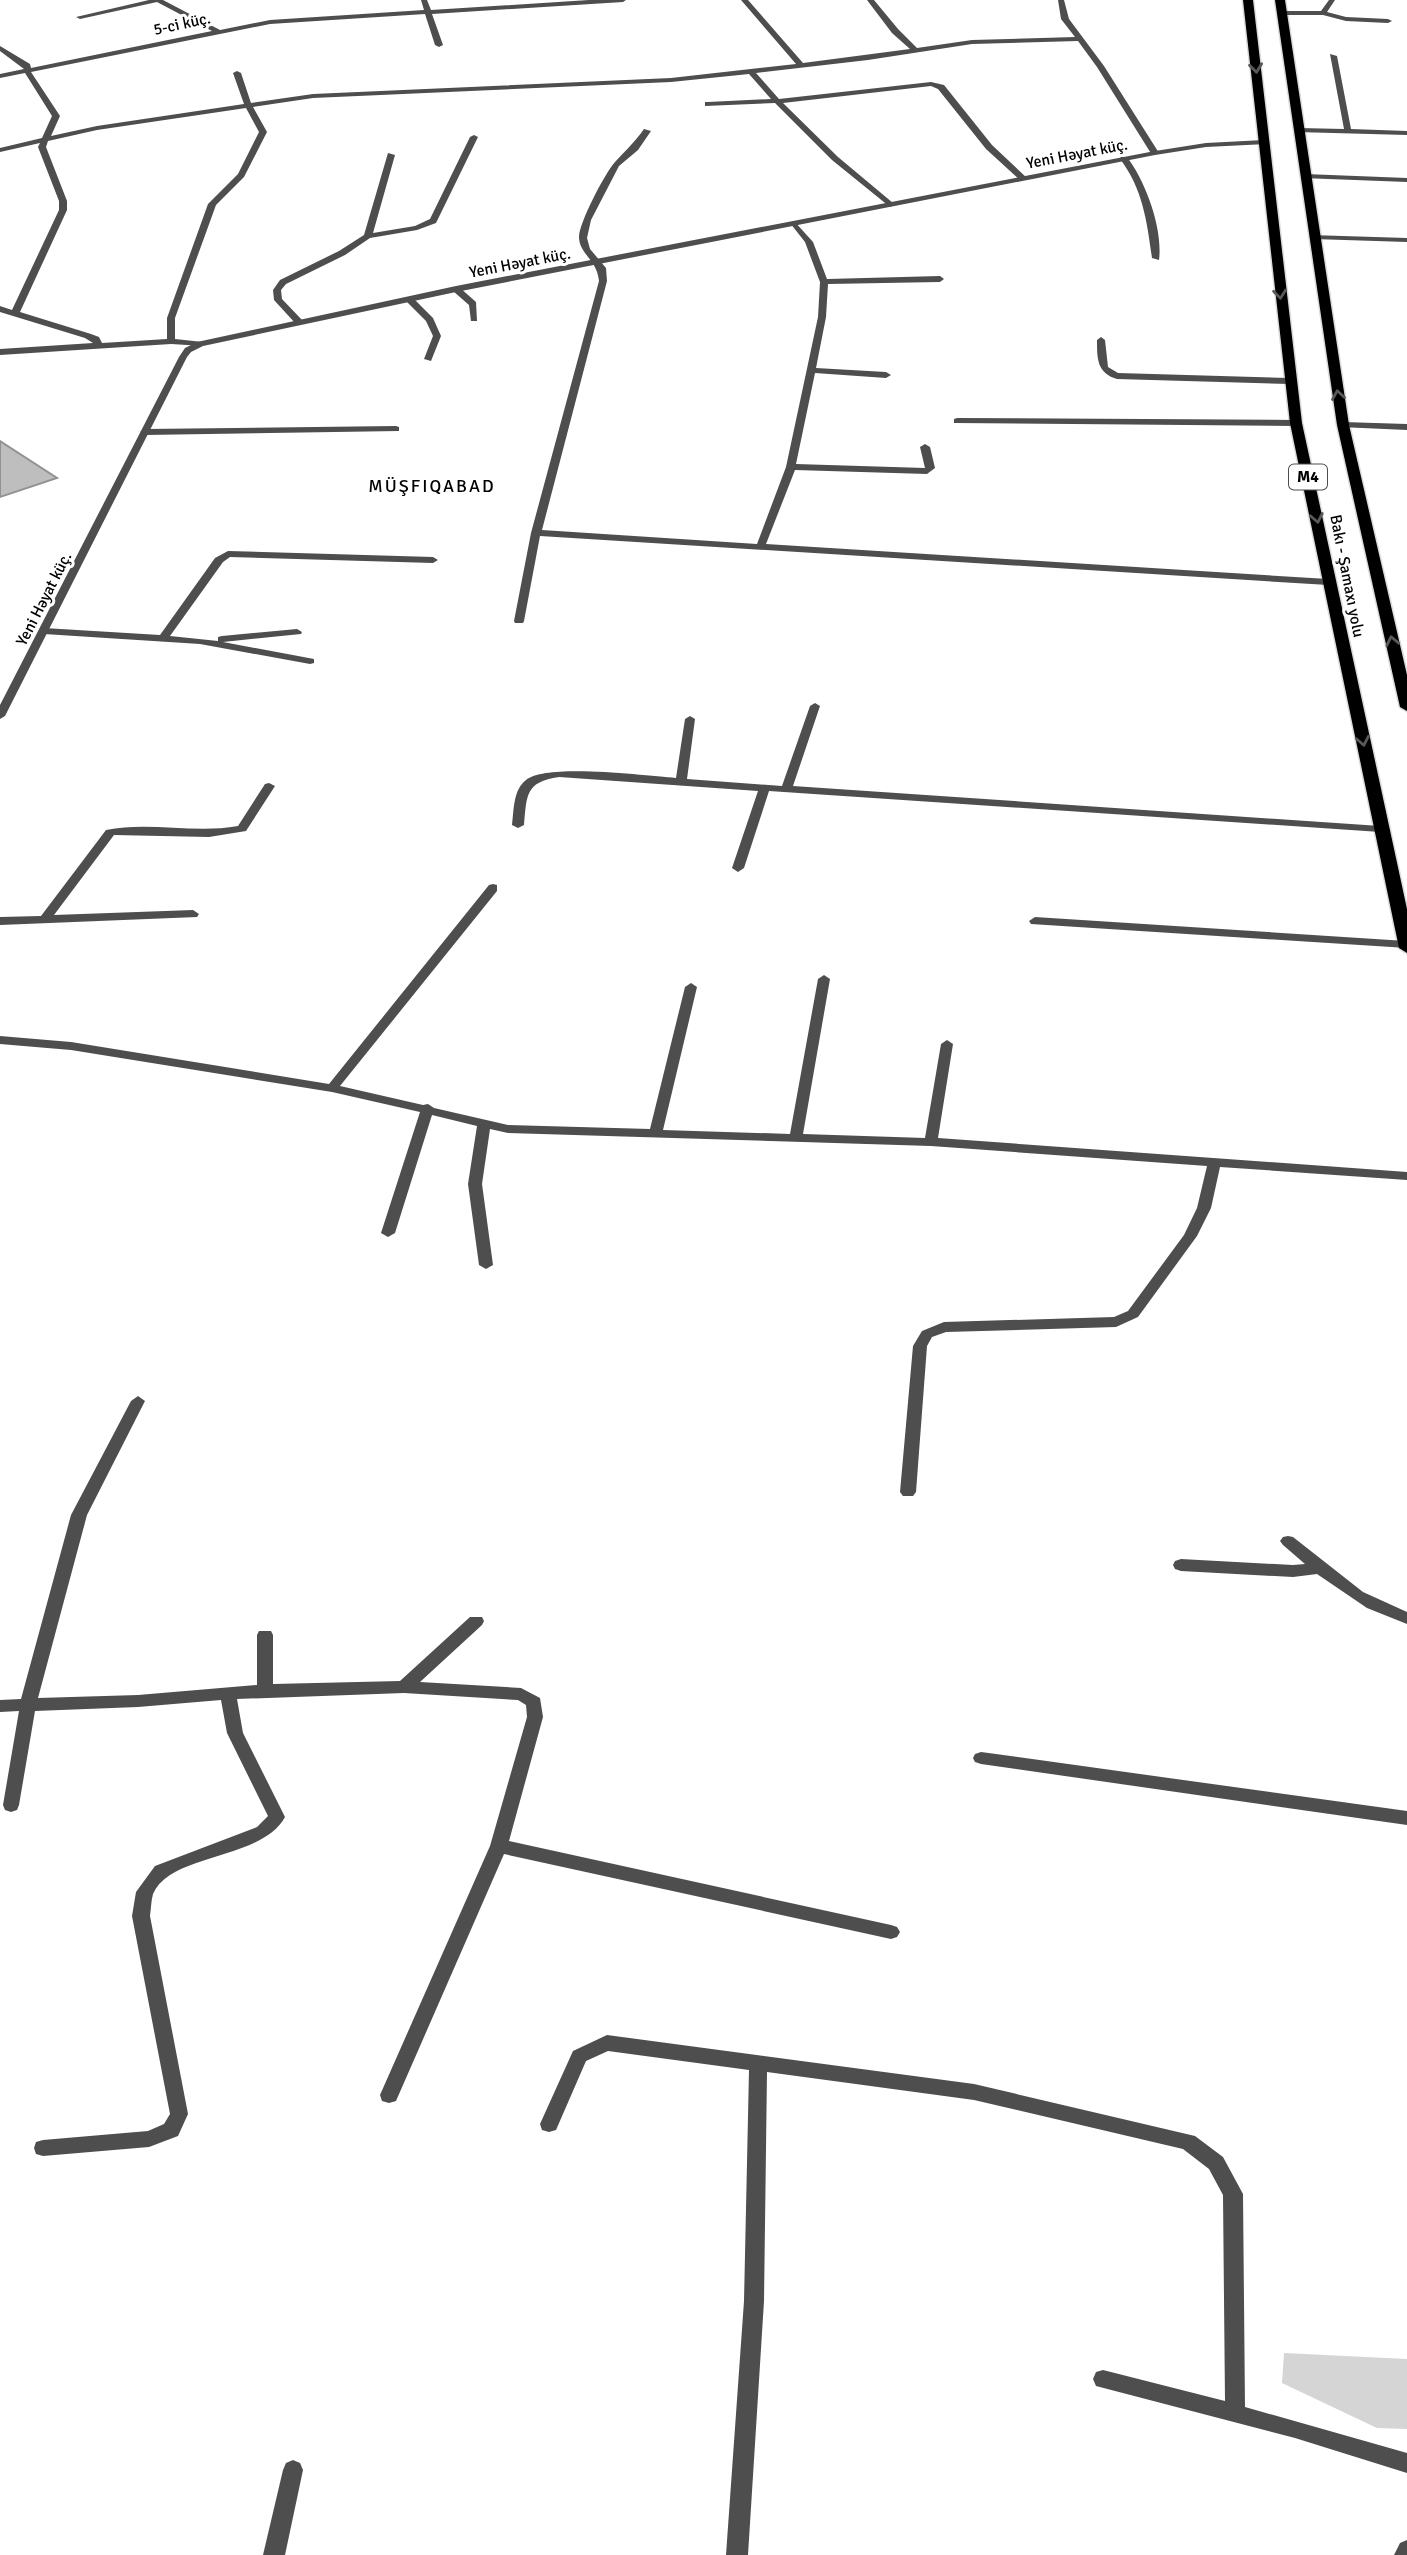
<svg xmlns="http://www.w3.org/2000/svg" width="1407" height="2555" viewBox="0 0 1407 2555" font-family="Signika,sans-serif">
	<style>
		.green { fill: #d5d5d5 }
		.building { fill: #bebebe; stroke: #929292; stroke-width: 2 }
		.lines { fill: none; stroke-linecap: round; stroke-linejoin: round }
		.trunk-casing { stroke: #dbdbdb; stroke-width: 3 }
		.minor { fill: #4e4e4e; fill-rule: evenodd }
		.tertiary { fill: #4e4e4e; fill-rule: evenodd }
		.trunk { fill: #000; fill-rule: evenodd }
		.oneway { stroke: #595959 }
		.labels { text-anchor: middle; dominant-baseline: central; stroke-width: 6; stroke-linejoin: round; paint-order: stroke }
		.far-street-label { font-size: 16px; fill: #000; stroke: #fff }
		.shield { fill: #fff; stroke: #4c4c4c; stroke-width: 2 }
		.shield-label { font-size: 16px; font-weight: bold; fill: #000 }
		.far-quarter-label { font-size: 18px; letter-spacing: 2px; fill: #000; stroke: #fff }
	</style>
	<rect width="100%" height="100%" fill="#fff"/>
	<path class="green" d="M 1284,2353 L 1407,2359 L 1407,2429 L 1377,2428 L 1282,2383 Z"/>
	<path class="building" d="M 0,441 L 57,478 L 0,497 Z"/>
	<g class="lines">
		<defs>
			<g id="trunk">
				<path d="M 1243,0 L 1253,0 L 1302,423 L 1407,909 L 1407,953 L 1399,948 L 1290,423 Z"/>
				<path d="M 1275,0 L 1285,0 L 1349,425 L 1407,675 L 1407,711 L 1400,707 L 1337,425 Z"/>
			</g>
		</defs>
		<use href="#trunk" class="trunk-casing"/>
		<g class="minor">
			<path d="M 149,0 L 163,0 L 220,30 L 270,20 L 424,10 L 421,0 L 427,0 L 431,10 L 589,0 L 626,0 L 623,2 L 432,14 L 443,45 L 439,47 L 435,45 L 425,14 L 270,24 L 31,72 L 60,116 L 51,136 L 97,126 L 244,104 L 233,73 L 237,71 L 241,73 L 251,103 L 313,94 L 671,78 L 796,64 L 741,0 L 748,0 L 803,63 L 910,49 L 892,33 L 867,0 L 874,0 L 898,29 L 917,48 L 972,40 L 1075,37 L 1061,19 L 1058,0 L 1064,0 L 1069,19 L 1104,66 L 1159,153 L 1152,155 L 1097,67 L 1078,41 L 972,44 L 868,60 L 756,73 L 779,99 L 931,82 L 944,85 L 992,145 L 1027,178 L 1020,180 L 986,149 L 938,89 L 931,86 L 783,103 L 838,157 L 893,203 L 894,205 L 890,207 L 832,160 L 775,103 L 705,106 L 705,102 L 708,102 L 771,99 L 749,74 L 671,82 L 313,98 L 253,107 L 267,132 L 244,177 L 216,205 L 175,318 L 175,339 L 203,342 L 203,346 L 171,344 L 0,355 L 0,349 L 93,343 L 85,338 L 0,312 L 0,306 L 12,310 L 59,210 L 59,201 L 38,147 L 40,143 L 0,152 L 0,148 L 42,138 L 52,116 L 25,73 L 0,78 L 0,74 L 24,69 L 0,51 L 0,46 L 30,64 L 31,68 L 212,31 L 157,2 L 80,19 L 76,17 ZM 246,108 L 259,132 L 238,174 L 208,204 L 167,318 L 167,339 L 102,343 L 99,337 L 91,334 L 20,312 L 67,210 L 67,201 L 46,147 L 48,141 L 97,130 Z"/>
			<path d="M 1329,0 L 1335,0 L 1327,12 L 1346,17 L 1388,19 L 1392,21 L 1388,23 L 1346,21 L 1323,15 L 1282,15 L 1278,13 L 1282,11 L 1321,11 Z"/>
			<path d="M 1330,54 L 1337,56 L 1351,129 L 1407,131 L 1407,135 L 1296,132 L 1296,128 L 1299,128 L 1344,129 Z"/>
			<path d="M 644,129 L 651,131 L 638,150 L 619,166 L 591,220 L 587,238 L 590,249 L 606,268 L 607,281 L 542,530 L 757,544 L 786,467 L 818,317 L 820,282 L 805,242 L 790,223 L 794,221 L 813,242 L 827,279 L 940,276 L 944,279 L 940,282 L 828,284 L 826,317 L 816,368 L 886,372 L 891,375 L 886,378 L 815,373 L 796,464 L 925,468 L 920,447 L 925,444 L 930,447 L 935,468 L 927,474 L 795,470 L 766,544 L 1328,579 L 1333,582 L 1328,585 L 540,536 L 524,621 L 523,623 L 515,623 L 514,621 L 531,533 L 599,281 C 597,259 579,254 579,237 C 579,223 605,173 615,162 C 625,151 635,142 644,129 Z"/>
			<path d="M 474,135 L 478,137 L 436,223 L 417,230 L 370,238 L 345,255 L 286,284 L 281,290 L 282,299 L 302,320 L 302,324 L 296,324 L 274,300 L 273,290 L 280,280 L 339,251 L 364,235 L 388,153 L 395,155 L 373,233 L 415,226 L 430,219 L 470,137 Z"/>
			<path d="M 1121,157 L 1127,157 C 1146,182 1163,229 1159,260 L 1152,258 C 1147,222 1143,189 1120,159 Z"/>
			<path d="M 1305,174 L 1407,178 L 1407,182 L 1302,178 L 1301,176 Z"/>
			<path d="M 1310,235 L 1407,238 L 1407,242 L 1313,239 L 1310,239 Z"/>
			<path d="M 453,287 L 459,287 L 476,302 L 477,321 L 471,321 L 469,305 L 453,291 Z"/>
			<path d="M 406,297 L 412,297 L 433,318 L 441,336 L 431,361 L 424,359 L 433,336 L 426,321 L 406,301 Z"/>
			<path d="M 1101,337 L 1105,340 L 1108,367 L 1118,373 L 1289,378 L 1294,381 L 1289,384 L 1117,379 C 1097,373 1097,359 1097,340 Z"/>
			<path d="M 957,418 L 1296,420 L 1301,423 L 1296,426 L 954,423 L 954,419 Z"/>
			<path d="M 1343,422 L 1407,424 L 1407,430 L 1340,427 L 1340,423 Z"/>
			<path d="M 396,426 L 399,427 L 399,431 L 145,435 L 140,432 L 145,429 Z"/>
			<path d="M 228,551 L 433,557 L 438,560 L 433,563 L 230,557 L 223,562 L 170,636 L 218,641 L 218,637 L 222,636 L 297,629 L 302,632 L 301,634 L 223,642 L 314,659 L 314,663 L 310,664 L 200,644 L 44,634 L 39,631 L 44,628 L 160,635 L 215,558 Z"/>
			<path d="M 815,703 L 820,706 L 793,786 L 1380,826 L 1386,829 L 1380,832 L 769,791 L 744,868 L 738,872 L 732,868 L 758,791 L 559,777 C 525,782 527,795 524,825 L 518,828 L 512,825 C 514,810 513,790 526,780 C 547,763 646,776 676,778 L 685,719 L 690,716 L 695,719 L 687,779 L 782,786 L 810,706 Z"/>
			<path d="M 269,783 L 275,786 L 246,831 L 209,837 L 114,835 L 54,915 L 193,910 L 199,914 L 197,917 L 0,925 L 0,917 L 41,916 L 106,830 C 149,821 194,834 238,826 L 265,784 Z"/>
			<path d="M 493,884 L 497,885 L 497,891 L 340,1086 L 423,1105 L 428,1104 L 434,1108 L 508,1125 L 650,1129 L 685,987 L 691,983 L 697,987 L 663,1130 L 790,1134 L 818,979 L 824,975 L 830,979 L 803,1134 L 925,1138 L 941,1044 L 947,1040 L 953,1044 L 938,1138 L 1407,1172 L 1407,1180 L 1220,1167 L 1211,1208 L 1197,1236 L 1138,1317 L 1116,1327 L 946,1332 L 932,1337 L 927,1346 L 916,1492 L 913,1496 L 903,1496 L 900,1492 L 913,1346 L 922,1331 L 944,1322 L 1114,1317 L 1128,1311 L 1184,1235 L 1197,1208 L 1207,1166 L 931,1146 L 508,1133 L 490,1129 L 482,1184 L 493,1265 L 486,1269 L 479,1265 L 468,1184 L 477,1126 L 432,1115 L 395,1233 L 388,1237 L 381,1233 L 420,1112 L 332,1092 L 71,1050 L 0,1044 L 0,1036 L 71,1042 L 329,1084 L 489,885 Z"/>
			<path d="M 1035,917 L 1406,941 L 1407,948 L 1031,924 L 1029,921 Z"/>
			<path d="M 138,1396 L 145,1401 L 87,1515 L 38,1698 L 138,1695 L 257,1685 L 257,1635 L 259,1631 L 271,1631 L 273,1635 L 273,1684 L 400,1681 L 470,1617 L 482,1617 L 484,1621 L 482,1625 L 420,1682 L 521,1688 L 540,1698 L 543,1717 L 509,1841 L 891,1925 L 897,1927 L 900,1932 L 897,1937 L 891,1939 L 504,1854 L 396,2101 L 389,2103 L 382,2101 L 380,2095 L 490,1846 L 527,1717 L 526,1705 L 518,1700 L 404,1693 L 237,1699 L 243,1733 L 285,1817 C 262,1860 170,1853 153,1894 C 151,1901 151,1909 150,1916 L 188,2114 L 178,2136 L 149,2147 L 43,2156 L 36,2154 L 34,2148 L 36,2142 L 43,2140 L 148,2131 L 164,2124 L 170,2114 L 132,1916 L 136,1892 L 155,1866 L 257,1827 L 268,1816 L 227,1733 L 221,1700 L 138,1707 L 35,1711 L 19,1805 L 17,1810 L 11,1812 L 5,1810 L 3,1805 L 19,1711 L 0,1712 L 0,1700 L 21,1699 L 71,1515 L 131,1401 Z"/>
			<path d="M 1288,1536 L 1293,1537 L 1363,1592 L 1407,1612 L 1407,1624 L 1367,1608 L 1317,1574 L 1293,1577 L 1181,1571 L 1175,1569 L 1173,1565 L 1175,1561 L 1181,1559 L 1293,1565 L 1305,1564 L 1283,1545 L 1280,1541 L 1283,1537 Z"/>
			<path d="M 981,1752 L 1407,1811 L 1407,1825 L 981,1764 L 975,1762 L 973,1758 L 975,1754 Z"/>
			<path d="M 607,2035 L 974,2084 L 1195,2136 L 1223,2157 L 1243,2194 L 1245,2407 L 1407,2453 L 1407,2473 L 1295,2438 L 1096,2386 L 1093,2379 L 1096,2372 L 1103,2370 L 1225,2401 L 1223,2195 L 1209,2169 L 1183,2149 L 974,2100 L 767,2072 L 764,2301 L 748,2555 L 726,2555 L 744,2301 L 749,2070 L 608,2051 L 586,2061 L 556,2130 L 549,2132 L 542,2130 L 540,2124 L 573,2051 Z"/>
			<path d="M 293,2460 L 300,2463 L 303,2470 L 285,2555 L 263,2555 L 283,2470 L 286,2463 Z"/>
			<path d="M 1407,2540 L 1407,2555 L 1394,2555 L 1400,2543 Z"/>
		</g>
		<path class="tertiary" d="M 1264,140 L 1267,140 L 1267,144 L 1206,147 L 1155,155 L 456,292 L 203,346 L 191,352 L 187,357 L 5,716 L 0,719 L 0,705 L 179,357 L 185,348 L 197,342 L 456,286 L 1155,151 L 1206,143 Z"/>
		<use href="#trunk" class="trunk"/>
	</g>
	<defs><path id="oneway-chevron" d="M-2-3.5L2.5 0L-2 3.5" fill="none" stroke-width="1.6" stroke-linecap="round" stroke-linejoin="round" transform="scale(1.75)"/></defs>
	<g class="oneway">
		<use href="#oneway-chevron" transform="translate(1256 68) rotate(83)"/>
		<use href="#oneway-chevron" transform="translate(1280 294) rotate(84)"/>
		<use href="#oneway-chevron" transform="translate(1338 395) rotate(-99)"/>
		<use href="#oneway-chevron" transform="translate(1317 518) rotate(79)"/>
		<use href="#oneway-chevron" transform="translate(1392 641) rotate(-102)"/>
		<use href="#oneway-chevron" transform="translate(1363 741) rotate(79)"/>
	</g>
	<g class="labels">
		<g class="far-street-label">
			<text transform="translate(182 24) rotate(-12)">5-ci küç.</text>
			<text transform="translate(1077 154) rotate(-11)">Yeni Həyat küç.</text>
			<text transform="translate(520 263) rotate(-11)">Yeni Həyat küç.</text>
			<text transform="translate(1347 576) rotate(79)">Bakı - Şamaxı yolu</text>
			<text transform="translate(44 599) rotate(-63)">Yeni Həyat küç.</text>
		</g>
		<rect class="shield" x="1289" y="464.5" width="38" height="25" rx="5"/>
		<g class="shield-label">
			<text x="1308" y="477">M4</text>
		</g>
		<g class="far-quarter-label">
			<text x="432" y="486">MÜŞFIQABAD</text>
		</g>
	</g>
</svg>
